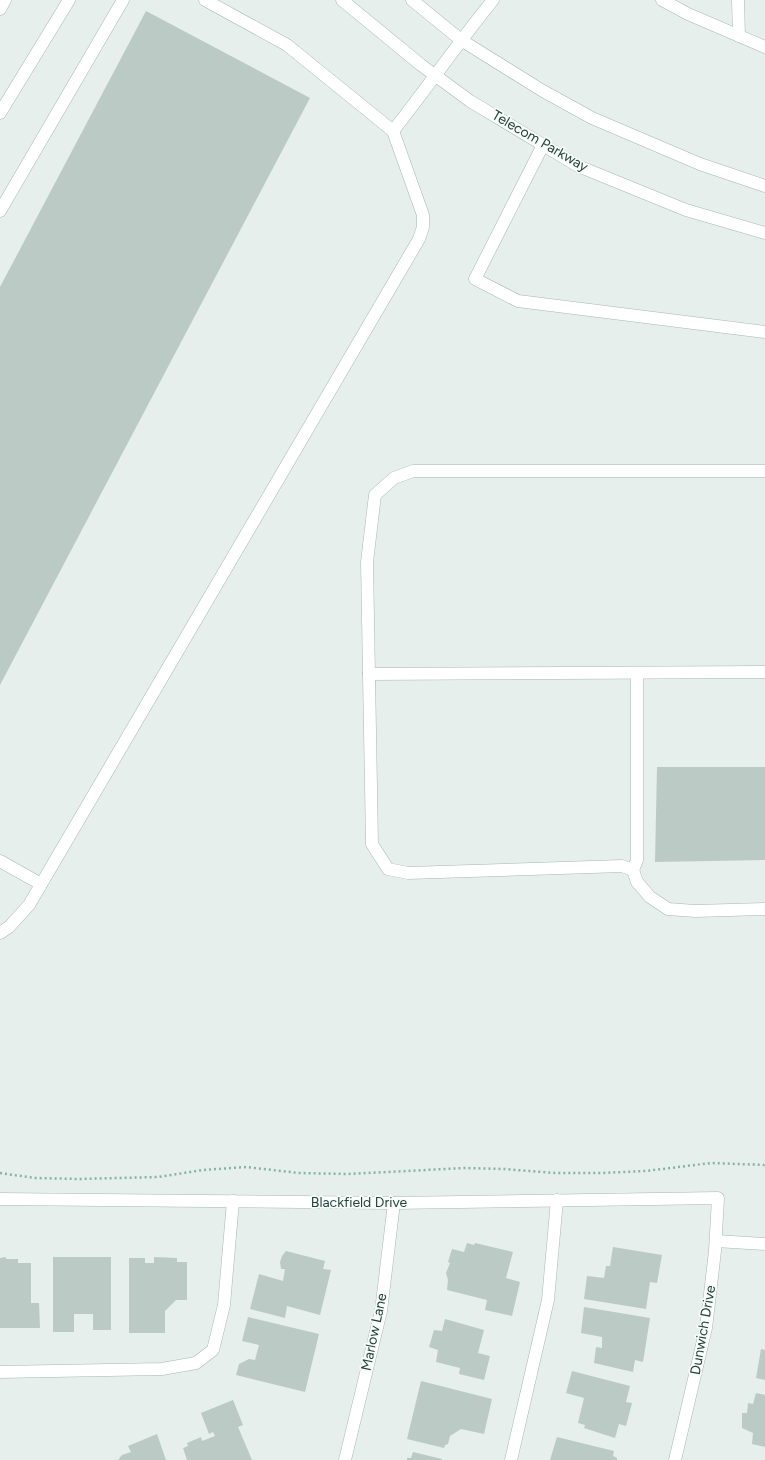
<svg xmlns="http://www.w3.org/2000/svg" width="765" height="1460" viewBox="0 0 765 1460" font-family="Figtree,sans-serif">
	<style>
		.building { fill: #bbcac4 }
		.lines { fill: none; stroke-linecap: round; stroke-linejoin: round }
		.minor-casing { stroke: #a8b8b2; stroke-width: 13 }
		.path { stroke: #86b3a5; stroke-width: 2.5; stroke-dasharray: 2 3; stroke-linecap: butt }
		.minor { stroke: #fff; stroke-width: 12 }
		.labels { text-anchor: middle; dominant-baseline: central; stroke-width: 3.5; stroke-linejoin: round; paint-order: stroke }
		.street-label { font-size: 14px; fill: #24423a; stroke: #f7fbf9 }
	</style>
	<rect width="100%" height="100%" fill="#e6efeb"/>
	<g class="building">
		<path d="M 146,11 L 310,98 L 0,685 L 0,287 Z"/>
		<path d="M 657,767 L 765,767 L 765,860 L 655,862 Z"/>
		<path d="M 467,1243 L 474,1245 L 475,1243 L 513,1252 L 506,1278 L 520,1282 L 512,1316 L 485,1310 L 487,1300 L 447,1290 L 448,1280 L 446,1273 L 450,1263 L 448,1262 L 452,1249 L 464,1252 Z"/>
		<path d="M 613,1247 L 662,1255 L 657,1283 L 650,1282 L 646,1309 L 584,1299 L 587,1276 L 604,1278 L 606,1266 L 610,1266 Z"/>
		<path d="M 286,1251 L 325,1261 L 323,1269 L 331,1270 L 320,1315 L 287,1306 L 285,1318 L 250,1309 L 259,1274 L 283,1281 L 285,1269 L 281,1269 L 280,1262 L 282,1256 Z"/>
		<path d="M 6,1257 L 6,1259 L 18,1259 L 18,1263 L 31,1263 L 31,1303 L 39,1303 L 40,1328 L 0,1328 L 0,1258 Z"/>
		<path d="M 53,1257 L 111,1257 L 111,1330 L 93,1330 L 93,1314 L 74,1314 L 74,1332 L 53,1332 Z"/>
		<path d="M 154,1257 L 177,1258 L 177,1262 L 187,1262 L 187,1300 L 176,1300 L 165,1311 L 165,1333 L 129,1333 L 129,1258 L 145,1258 L 145,1263 L 154,1263 Z"/>
		<path d="M 584,1307 L 650,1318 L 643,1362 L 635,1360 L 633,1372 L 594,1363 L 596,1347 L 602,1348 L 602,1337 L 581,1333 Z"/>
		<path d="M 248,1317 L 319,1334 L 305,1392 L 236,1375 L 239,1364 L 249,1359 L 255,1360 L 259,1345 L 242,1341 Z"/>
		<path d="M 445,1319 L 484,1330 L 478,1353 L 490,1356 L 484,1380 L 459,1374 L 460,1368 L 436,1362 L 438,1350 L 429,1347 L 434,1330 L 442,1331 Z"/>
		<path d="M 761,1349 L 765,1350 L 765,1380 L 756,1378 Z"/>
		<path d="M 572,1371 L 630,1386 L 626,1402 L 632,1403 L 626,1426 L 619,1424 L 615,1438 L 584,1428 L 585,1425 L 578,1423 L 584,1398 L 566,1393 Z"/>
		<path d="M 421,1381 L 492,1399 L 484,1434 L 461,1429 L 450,1436 L 448,1444 L 445,1445 L 444,1448 L 407,1439 Z"/>
		<path d="M 756,1393 L 765,1395 L 765,1447 L 752,1444 L 753,1433 L 742,1428 L 742,1413 L 747,1413 L 748,1403 L 753,1404 Z"/>
		<path d="M 233,1400 L 243,1425 L 238,1427 L 252,1460 L 187,1460 L 183,1448 L 188,1446 L 187,1443 L 201,1437 L 202,1441 L 215,1436 L 213,1432 L 209,1434 L 201,1413 Z"/>
		<path d="M 157,1434 L 166,1460 L 118,1460 L 122,1455 L 131,1452 L 128,1446 Z"/>
		<path d="M 557,1437 L 614,1451 L 613,1456 L 617,1458 L 617,1460 L 550,1460 Z"/>
		<path d="M 413,1452 L 442,1459 L 442,1460 L 407,1460 L 407,1458 L 411,1458 Z"/>
	</g>
	<g class="lines">
		<defs>
			<g id="minor">
				<path d="M 205,0 L 287,45 L 393,131"/>
				<path d="M 342,0 L 421,65 L 470,101 L 578,166 L 686,210 L 765,233"/>
				<path d="M 412,0 L 461,40 L 543,91 L 592,118 L 700,164 L 765,186"/>
				<path d="M 662,0 L 688,14 L 765,47"/>
				<path d="M 738,0 L 739,36"/>
				<path d="M 0,9 L 5,0"/>
				<path d="M 0,113 L 69,0"/>
				<path d="M 543,145 L 475,279 L 518,301 L 765,332"/>
				<path d="M 0,211 L 123,0"/>
				<path d="M 765,471 L 413,471 L 394,478 L 375,495 L 367,562 L 372,844 L 388,869 L 408,873 L 622,866 L 633,870 L 637,882 L 650,897 L 668,909 L 695,911 L 765,909"/>
				<path d="M 369,674 L 765,672"/>
				<path d="M 0,861 L 41,884"/>
				<path d="M 633,870 L 637,860 L 637,673"/>
				<path d="M 0,933 L 9,927 L 29,905 L 419,239 L 423,227 L 423,215 L 393,131 C 427,88 458,43 493,0"/>
				<path d="M 0,1199 L 394,1203 L 718,1198 L 715,1251 L 706,1328 L 675,1460"/>
				<path d="M 716,1241 L 765,1244"/>
				<path d="M 0,1372 L 162,1369 L 196,1363 L 213,1350 L 224,1305 L 233,1201"/>
				<path d="M 345,1460 L 381,1311 L 394,1203"/>
				<path d="M 511,1460 L 548,1300 L 557,1200"/>
			</g>
		</defs>
		<use href="#minor" class="minor-casing"/>
		<path class="path" d="M 0,1173 L 35,1178 L 79,1179 L 158,1177 L 203,1170 L 246,1167 L 299,1173 L 348,1174 L 465,1168 L 504,1169 L 555,1173 L 601,1173 L 646,1171 L 711,1163 L 765,1165"/>
		<use href="#minor" class="minor"/>
	</g>
	<g class="labels">
		<g class="street-label">
			<text transform="translate(540 141) rotate(30)">Telecom Parkway</text>
			<text x="359" y="1202">Blackfield Drive</text>
			<text transform="translate(703 1330) rotate(-80)">Dunwich Drive</text>
			<text transform="translate(374 1332) rotate(-78)">Marlow Lane</text>
		</g>
	</g>
</svg>
